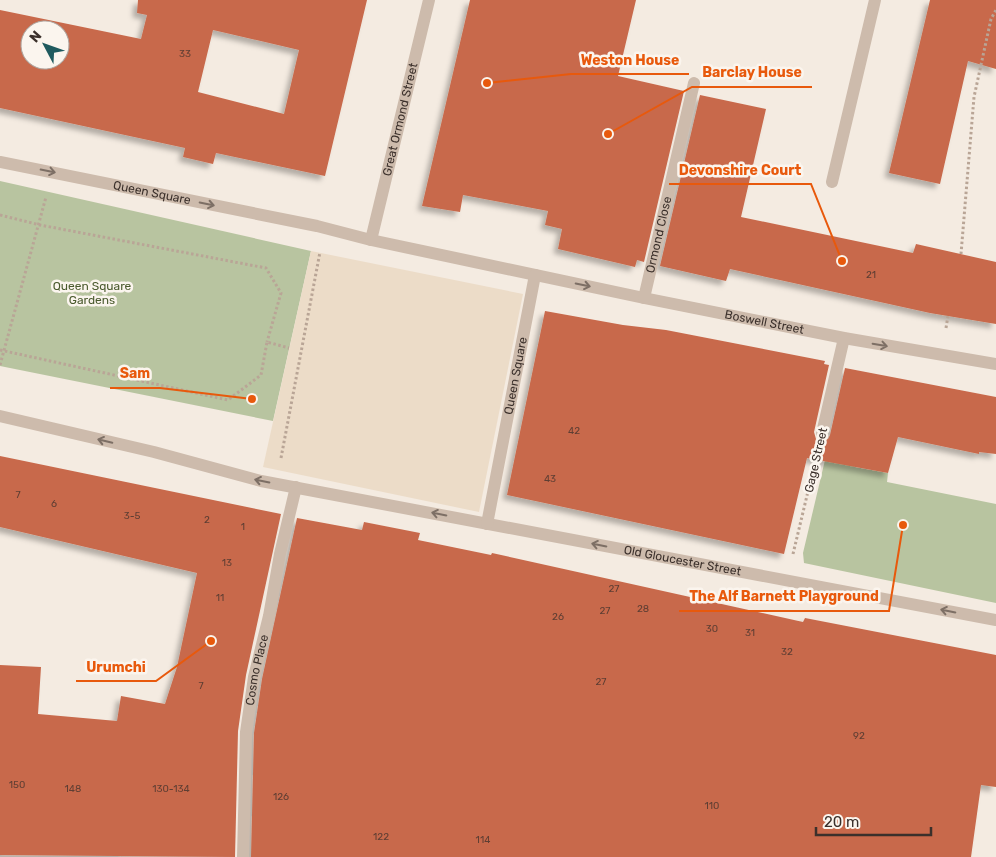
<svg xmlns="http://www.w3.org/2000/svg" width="996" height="857" viewBox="0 0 996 857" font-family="Rubik,sans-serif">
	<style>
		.green { fill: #b8c4a0 }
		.plaza { fill: #ecdcc8 }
		.building { fill: #c8694b; fill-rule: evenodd; filter: url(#shadow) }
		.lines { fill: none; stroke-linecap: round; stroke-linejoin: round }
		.path { stroke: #b9a596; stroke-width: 3; stroke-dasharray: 2.5 2.5; stroke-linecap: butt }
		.minor { stroke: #cdbbac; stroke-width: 12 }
		.oneway { stroke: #7d6f65 }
		.labels { text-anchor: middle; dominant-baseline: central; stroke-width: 5; stroke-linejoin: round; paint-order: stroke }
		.number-label { font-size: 10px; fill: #5e3e33 }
		.street-label { font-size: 12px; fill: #3b302b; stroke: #fbf5ee }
		.park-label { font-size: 12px; fill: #4a5a2e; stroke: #fbf5ee }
		.leader { fill: none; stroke: #e8590c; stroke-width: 2 }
		.callout-dot { fill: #e8590c; stroke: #fbf5ee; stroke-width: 2 }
		.callout-label { font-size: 14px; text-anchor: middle; font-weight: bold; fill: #e8590c; stroke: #fbf5ee; stroke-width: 5; stroke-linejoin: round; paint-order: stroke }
	</style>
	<defs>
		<filter id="shadow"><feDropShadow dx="-4.5" dy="4.5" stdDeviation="2.5" flood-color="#0004"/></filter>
	</defs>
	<rect width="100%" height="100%" fill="#f4ebe1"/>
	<g class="green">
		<path d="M 0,181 L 311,251 L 273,421 L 0,366 Z"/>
		<path d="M 829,443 L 855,467 L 888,473 L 887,482 L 996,504 L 996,603 L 804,563 L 803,553 Z"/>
	</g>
	<path class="plaza" d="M 311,251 L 523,294 L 479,512 L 263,467 Z"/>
	<g class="building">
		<path d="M 138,0 L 367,0 L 325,176 L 216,153 L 213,164 L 183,157 L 185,148 L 0,108 L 0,10 L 141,39 L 147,15 L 137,13 ZM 30,30 L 60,30 L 60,60 L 30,60 ZM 213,30 L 299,50 L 284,114 L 198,92 Z"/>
		<path d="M 470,0 L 636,0 L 618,76 L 684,91 L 644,262 L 637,260 L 635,267 L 558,249 L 562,229 L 545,225 L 548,211 L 463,195 L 460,212 L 422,206 Z"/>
		<path d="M 930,0 L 996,0 L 996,69 L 968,61 L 940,184 L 889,173 Z"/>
		<path d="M 700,95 L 766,109 L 741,217 L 913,253 L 916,244 L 996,262 L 996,324 L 930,313 L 730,269 L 726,281 L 660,266 Z"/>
		<path d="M 545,311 L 623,325 L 666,330 L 825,361 L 824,364 L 829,365 L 814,432 L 816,439 L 821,441 L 828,439 L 830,435 L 845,368 L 996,397 L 996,454 L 979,452 L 979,454 L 898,437 L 888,473 L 807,458 L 784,554 L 507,495 Z"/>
		<path d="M 0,456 L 281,514 L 246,675 L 238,731 L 235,857 L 0,855 L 0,665 L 41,667 L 38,714 L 117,721 L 121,696 L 165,704 L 177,667 L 197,573 L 0,527 Z"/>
		<path d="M 297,518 L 362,530 L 364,522 L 420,533 L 418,540 L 491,555 L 492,553 L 803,622 L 805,618 L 996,655 L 996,787 L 981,785 L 971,857 L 251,857 L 254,733 L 262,679 Z"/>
	</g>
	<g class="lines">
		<g class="path">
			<path d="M 0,215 L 40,225 L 266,268 L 281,293 L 267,342"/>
			<path d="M 961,254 L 974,97 L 991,19 L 996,10"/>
			<path d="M 946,328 L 948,316"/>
			<path d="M 0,350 L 228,400 L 261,375 L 267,342 L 289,348"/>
			<path d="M 0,365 L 46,197"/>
			<path d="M 281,458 L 320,252"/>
			<path d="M 793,554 L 816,458"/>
		</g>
		<g class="minor">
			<path id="s1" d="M 0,162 L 317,226 L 371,240 L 644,298 L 844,338 L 996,364"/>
			<path d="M 832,182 L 875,0"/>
			<path id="s2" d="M 371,240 L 429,0"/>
			<path id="s3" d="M 644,298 L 694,83"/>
			<path id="s4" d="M 0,416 L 154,452 L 261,481 L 996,620"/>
			<path d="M 822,433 L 844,338"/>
			<path id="s5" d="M 487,524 L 535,275"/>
			<path id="s6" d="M 243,857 L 246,732 L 254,677 L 269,616 L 280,554 L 296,487"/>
		</g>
	</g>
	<defs><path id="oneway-shaft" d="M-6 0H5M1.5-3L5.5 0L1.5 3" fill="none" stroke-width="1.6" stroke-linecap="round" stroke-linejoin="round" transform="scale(1.25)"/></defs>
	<g class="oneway">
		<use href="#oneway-shaft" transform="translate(48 171) rotate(11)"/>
		<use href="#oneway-shaft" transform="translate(207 204) rotate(12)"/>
		<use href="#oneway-shaft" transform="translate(583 285) rotate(12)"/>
		<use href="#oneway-shaft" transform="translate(880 345) rotate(10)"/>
		<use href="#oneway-shaft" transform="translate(105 441) rotate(-167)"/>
		<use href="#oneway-shaft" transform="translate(262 481) rotate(-168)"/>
		<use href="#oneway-shaft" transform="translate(439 514) rotate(-169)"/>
		<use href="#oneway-shaft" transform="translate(599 545) rotate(-169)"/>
		<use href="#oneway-shaft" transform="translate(948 611) rotate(-169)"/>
	</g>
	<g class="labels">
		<g class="number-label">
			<text x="185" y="54">33</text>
			<text x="871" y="275">21</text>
			<text x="574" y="431">42</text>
			<text x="550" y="479">43</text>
			<text x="18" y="495">7</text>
			<text x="54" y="504">6</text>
			<text x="132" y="516">3-5</text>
			<text x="207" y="520">2</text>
			<text x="243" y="527">1</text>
			<text x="227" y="563">13</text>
			<text x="614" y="589">27</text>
			<text x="220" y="598">11</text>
			<text x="643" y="609">28</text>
			<text x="605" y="611">27</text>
			<text x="558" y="617">26</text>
			<text x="712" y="629">30</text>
			<text x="750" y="633">31</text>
			<text x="787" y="652">32</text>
			<text x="601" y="682">27</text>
			<text x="201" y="686">7</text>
			<text x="859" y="736">92</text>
			<text x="17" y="785">150</text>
			<text x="73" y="789">148</text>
			<text x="171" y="789">130-134</text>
			<text x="281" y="797">126</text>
			<text x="712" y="806">110</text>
			<text x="381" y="837">122</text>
			<text x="483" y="840">114</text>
		</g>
		<g class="street-label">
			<text stroke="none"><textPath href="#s2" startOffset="124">Great Ormond Street</textPath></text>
			<text stroke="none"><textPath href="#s1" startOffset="155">Queen Square</textPath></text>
			<text stroke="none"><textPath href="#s3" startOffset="65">Ormond Close</textPath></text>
			<text stroke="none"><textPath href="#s1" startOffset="781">Boswell Street</textPath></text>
			<text stroke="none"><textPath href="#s5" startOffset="151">Queen Square</textPath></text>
			<text transform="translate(816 460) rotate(-77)">Gage Street</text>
			<text stroke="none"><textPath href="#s4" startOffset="698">Old Gloucester Street</textPath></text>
			<text stroke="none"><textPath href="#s6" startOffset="188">Cosmo Place</textPath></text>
		</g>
		<g class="park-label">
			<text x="92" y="286">Queen Square<tspan x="92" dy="14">Gardens</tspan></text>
		</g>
	</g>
	<path class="leader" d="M487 83L571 74H689M608 134L692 87H812M842 261L811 184H669M252 399L160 388H110M903 525L889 611H679M211 641L156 681H76"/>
	<g class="callout-dot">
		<circle cx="487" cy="83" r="5"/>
		<circle cx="608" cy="134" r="5"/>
		<circle cx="842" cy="261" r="5"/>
		<circle cx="252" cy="399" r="5"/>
		<circle cx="903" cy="525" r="5"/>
		<circle cx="211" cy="641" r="5"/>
	</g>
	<g class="callout-label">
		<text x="630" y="65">Weston House</text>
		<text x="752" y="77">Barclay House</text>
		<text x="740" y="175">Devonshire Court</text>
		<text x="135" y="378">Sam</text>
		<text x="784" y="601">The Alf Barnett Playground</text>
		<text x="116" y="672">Urumchi</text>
	</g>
	<g transform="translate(45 45) rotate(311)"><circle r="24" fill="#fbf5ee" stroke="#aea6a0"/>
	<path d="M0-4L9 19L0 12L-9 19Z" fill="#1f5a5e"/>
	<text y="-8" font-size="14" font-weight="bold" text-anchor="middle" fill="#3b302b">N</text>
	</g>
	<path d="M816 827v8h115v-8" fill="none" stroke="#3b302b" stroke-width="2.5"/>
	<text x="824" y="827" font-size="15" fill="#3b302b" stroke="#fbf5ee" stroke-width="4" paint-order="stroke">20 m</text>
</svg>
